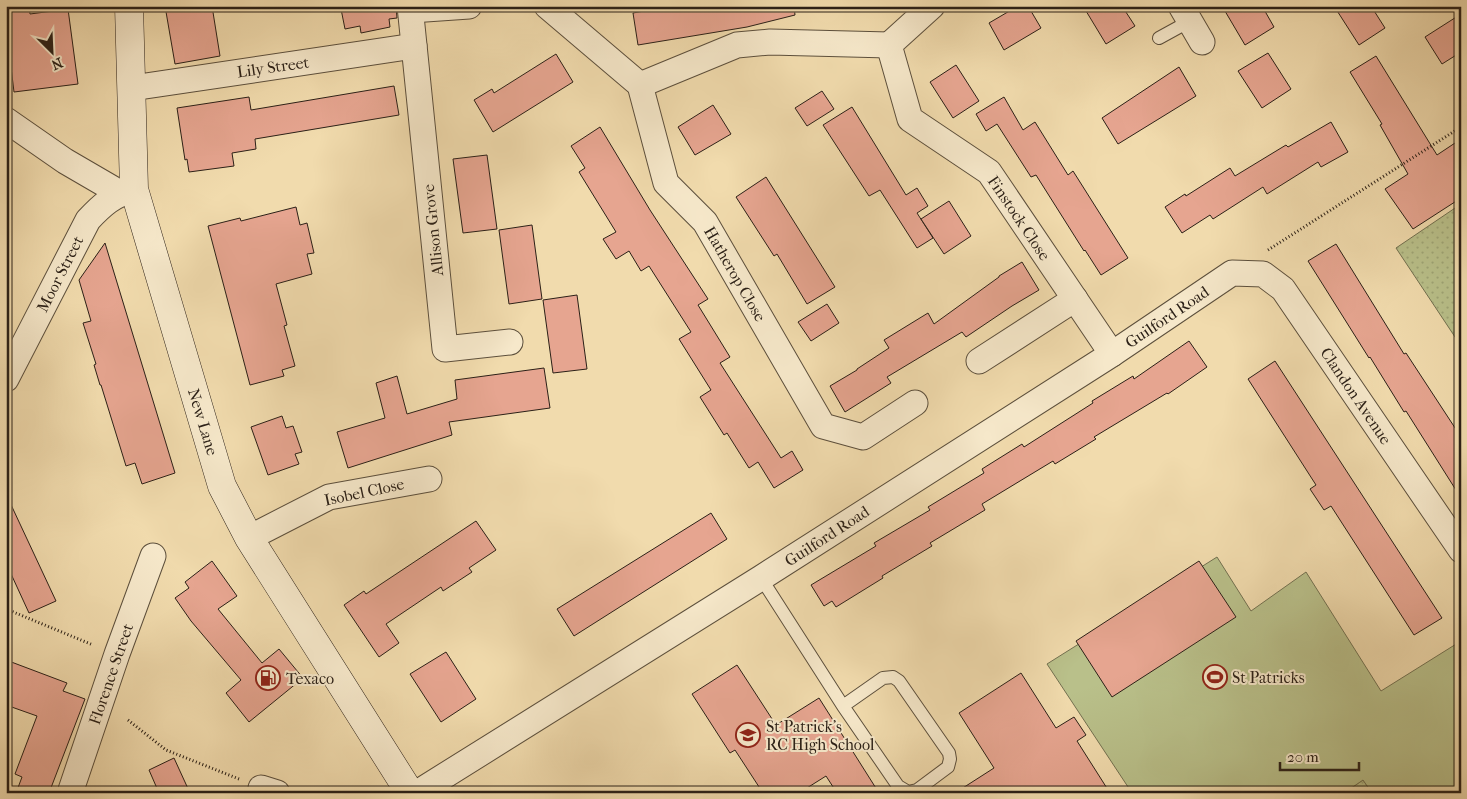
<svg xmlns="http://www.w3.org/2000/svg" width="1467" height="799" viewBox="0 0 1467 799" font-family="'IM FELL French Canon',serif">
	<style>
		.green { fill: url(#green-dots); stroke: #727050 }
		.pitch { fill: #b9c08a; stroke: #727050 }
		.building { fill: #e6a590; stroke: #2b2017 }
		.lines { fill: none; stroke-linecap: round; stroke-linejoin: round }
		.lane-casing { stroke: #5c4f3c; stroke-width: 14 }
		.street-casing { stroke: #5c4f3c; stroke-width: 27 }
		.secondary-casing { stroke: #2b2017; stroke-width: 29 }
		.path { stroke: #2b2017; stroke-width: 3; stroke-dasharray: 1 2.5; stroke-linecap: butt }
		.lane { stroke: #f6e8ca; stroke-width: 12 }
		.street { stroke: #f6e8ca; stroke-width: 25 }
		.secondary { stroke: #f6e8ca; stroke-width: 28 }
		.labels { text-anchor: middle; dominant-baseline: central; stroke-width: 4; stroke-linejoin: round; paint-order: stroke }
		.street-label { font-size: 16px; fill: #2b2017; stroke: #f6e8ca }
		.poi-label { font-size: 16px; fill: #2b2017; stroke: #f6e8ca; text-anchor: start }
	</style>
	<defs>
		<pattern id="green-dots" width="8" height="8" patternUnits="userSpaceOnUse" patternTransform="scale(1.25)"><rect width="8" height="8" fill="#b9c08a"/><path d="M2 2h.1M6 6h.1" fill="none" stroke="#9fa576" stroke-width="1.8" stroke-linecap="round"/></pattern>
	</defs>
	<rect width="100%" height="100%" fill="#f1dbad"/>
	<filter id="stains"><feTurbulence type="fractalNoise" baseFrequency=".004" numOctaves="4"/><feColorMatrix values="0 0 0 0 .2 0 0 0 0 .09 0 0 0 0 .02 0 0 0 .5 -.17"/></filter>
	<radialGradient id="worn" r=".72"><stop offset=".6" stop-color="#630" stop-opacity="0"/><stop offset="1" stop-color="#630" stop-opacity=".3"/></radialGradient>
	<g class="green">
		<path d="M 1461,204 L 1461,346 L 1396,248 Z"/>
		<path d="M 1363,780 L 1372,793 L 1344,793 Z"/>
	</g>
	<path class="pitch" d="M 1217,557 L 1251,611 L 1306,572 L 1381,691 L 1461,641 L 1461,793 L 1372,793 L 1363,780 L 1344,793 L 1132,793 L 1047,664 Z"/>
	<g class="building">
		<path d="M 6,6 L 29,6 L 30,14 L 68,9 L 78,84 L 14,92 L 6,26 Z"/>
		<path d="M 165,6 L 212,6 L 220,56 L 175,64 Z"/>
		<path d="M 355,6 L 396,6 L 397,18 L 389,19 L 390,27 L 361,33 L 360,26 L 345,29 L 341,9 Z"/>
		<path d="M 671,6 L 794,6 L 795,15 L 747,27 L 638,45 L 633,13 Z"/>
		<path d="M 1018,6 L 1028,6 L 1041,28 L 1004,50 L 989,23 Z"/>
		<path d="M 1083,6 L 1122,6 L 1135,26 L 1106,44 Z"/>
		<path d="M 1222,6 L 1262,6 L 1274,27 L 1245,45 Z"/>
		<path d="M 1334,6 L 1371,6 L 1385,28 L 1359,45 Z"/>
		<path d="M 1461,14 L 1461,52 L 1442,64 L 1425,37 Z"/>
		<path d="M 1268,53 L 1291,89 L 1262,108 L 1238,71 Z"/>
		<path d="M 556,54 L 573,82 L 493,132 L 474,100 L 492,89 L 494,93 Z"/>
		<path d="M 1376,56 L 1437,155 L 1461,139 L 1461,198 L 1413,229 L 1385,189 L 1408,174 L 1380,125 L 1382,124 L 1350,72 Z"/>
		<path d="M 956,65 L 979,101 L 953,118 L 930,82 Z"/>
		<path d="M 1179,67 L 1196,96 L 1118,144 L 1102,118 Z"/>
		<path d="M 394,86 L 399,115 L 255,139 L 256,149 L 232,153 L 234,166 L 189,172 L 187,159 L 185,160 L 177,108 L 249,97 L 251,110 Z"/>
		<path d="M 822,91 L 834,109 L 807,126 L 795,108 Z"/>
		<path d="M 1004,97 L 1023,130 L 1035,122 L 1068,175 L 1073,171 L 1128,258 L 1101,275 L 1085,250 L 1084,251 L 1036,175 L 1031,177 L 997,124 L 986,131 L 976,114 Z"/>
		<path d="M 713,105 L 731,134 L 695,155 L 678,127 Z"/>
		<path d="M 852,107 L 906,195 L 917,188 L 928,206 L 917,213 L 933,238 L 917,248 L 880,190 L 869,196 L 823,125 Z"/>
		<path d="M 1331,122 L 1348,152 L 1321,167 L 1318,162 L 1267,194 L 1263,187 L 1213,219 L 1210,215 L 1182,233 L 1165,207 L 1185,194 L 1186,196 L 1230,168 L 1235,176 L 1286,145 L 1288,147 Z"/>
		<path d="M 600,127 L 650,210 L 708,299 L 698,305 L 730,357 L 720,363 L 781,458 L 792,451 L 803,470 L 774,488 L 758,462 L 749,468 L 727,433 L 724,435 L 700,397 L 711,390 L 679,339 L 691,332 L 649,266 L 641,271 L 629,251 L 616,259 L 603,239 L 616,232 L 579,172 L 585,168 L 571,146 Z"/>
		<path d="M 487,155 L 497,229 L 463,233 L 453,159 Z"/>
		<path d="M 766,177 L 835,287 L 807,304 L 777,254 L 774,256 L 736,197 Z"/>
		<path d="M 949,201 L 971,236 L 944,254 L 921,219 Z"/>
		<path d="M 296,207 L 300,225 L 307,223 L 314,253 L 307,254 L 312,274 L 276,284 L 287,325 L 284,326 L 295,366 L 282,370 L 284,376 L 250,385 L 208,226 L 240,218 L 241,221 Z"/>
		<path d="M 532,225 L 542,299 L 509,304 L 499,230 Z"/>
		<path d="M 105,243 L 175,473 L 142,484 L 135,463 L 126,466 L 101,385 L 100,385 L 94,365 L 96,364 L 83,323 L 91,321 L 79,280 Z"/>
		<path d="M 1336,244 L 1404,354 L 1406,353 L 1461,437 L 1461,498 L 1406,411 L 1404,412 L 1370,357 L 1369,358 L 1308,261 Z"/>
		<path d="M 1022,262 L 1039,290 L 1012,306 L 966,337 L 962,332 L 887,377 L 891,383 L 845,412 L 830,386 L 857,370 L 857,369 L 889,348 L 884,340 L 928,313 L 934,324 L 999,277 L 999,276 Z"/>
		<path d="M 577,295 L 587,369 L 553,373 L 543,300 Z"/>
		<path d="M 827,304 L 839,323 L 811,341 L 798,322 Z"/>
		<path d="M 1189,341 L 1207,367 L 1168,394 L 1167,393 L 1094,437 L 1096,439 L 1055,464 L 1053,461 L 982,504 L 985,510 L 930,543 L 932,546 L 882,576 L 883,578 L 836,607 L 832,601 L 824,606 L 811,585 L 876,546 L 874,543 L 930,510 L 928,507 L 984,473 L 982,469 L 1022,444 L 1024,447 L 1093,403 L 1092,401 L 1133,376 L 1134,379 Z"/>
		<path d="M 1275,361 L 1442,618 L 1414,635 L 1331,506 L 1324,510 L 1310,489 L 1316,485 L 1248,379 Z"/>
		<path d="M 544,368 L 550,408 L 449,422 L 452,435 L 348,468 L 337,432 L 385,418 L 376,383 L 397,376 L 407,414 L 457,399 L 455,380 Z"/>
		<path d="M 282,416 L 286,428 L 293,426 L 302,452 L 295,454 L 299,464 L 268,475 L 251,427 Z"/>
		<path d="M 6,494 L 56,601 L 29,613 L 6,563 Z"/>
		<path d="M 711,513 L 727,539 L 574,636 L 557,609 Z"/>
		<path d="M 476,521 L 496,550 L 469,568 L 472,572 L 443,591 L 441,587 L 386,624 L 399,643 L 379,657 L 344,605 L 364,591 L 366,594 Z"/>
		<path d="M 212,561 L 237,596 L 218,609 L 262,663 L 279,649 L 303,678 L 249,722 L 226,693 L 241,680 L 191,621 L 175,598 L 189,588 L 185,582 Z"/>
		<path d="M 1199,561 L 1236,617 L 1112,697 L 1076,641 Z"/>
		<path d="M 446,652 L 476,699 L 441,722 L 410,674 Z"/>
		<path d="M 6,660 L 67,683 L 63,691 L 85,699 L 49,793 L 16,793 L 22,777 L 15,774 L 37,716 L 6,705 Z"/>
		<path d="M 737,665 L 776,725 L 819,698 L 879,793 L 837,793 L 826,776 L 799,793 L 763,793 L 735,750 L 730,753 L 692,694 Z"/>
		<path d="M 1021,673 L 1056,728 L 1074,717 L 1086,735 L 1077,741 L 1110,793 L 955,793 L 994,768 L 959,713 Z"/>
		<path d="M 174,758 L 190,793 L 159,793 L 149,770 Z"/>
	</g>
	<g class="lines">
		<defs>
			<g id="lane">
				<path d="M 1159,38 L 1190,21"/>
				<path d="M 761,578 L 843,706 L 898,786 L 908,792 L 917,790 L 948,767 L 950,759 L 949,753 L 899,681 L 893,677 L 883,678 L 843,706"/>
			</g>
			<g id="street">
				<path d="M 410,6 L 445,349 L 510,342"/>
				<path d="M 547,6 L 640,85 L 666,183 L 705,222 L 823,426 L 863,437 L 915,403"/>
				<path d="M 932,6 L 889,45 L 910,119 L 989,172 L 1112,354"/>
				<path d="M 1181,6 L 1202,42"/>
				<path d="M 411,10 L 469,6"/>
				<path d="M 640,85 L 737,45 L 770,42 L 889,45"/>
				<path d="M 132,88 L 414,46"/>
				<path d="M 6,120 L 65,161 L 120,193"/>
				<path d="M 979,361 L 1075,299"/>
				<path d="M 6,379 L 88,220 C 102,205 113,195 134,189"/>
				<path d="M 249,538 L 329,497 L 429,479"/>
				<path d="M 261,788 L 277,793"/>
				<path d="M 70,793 L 117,654 L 153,556"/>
				<path d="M 417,793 L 761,578 L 1112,354 L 1232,273 L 1263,274 L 1283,289 L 1461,550"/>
			</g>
			<path id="secondary" d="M 129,6 L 134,189 L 222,486 L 249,538 L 410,793"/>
		</defs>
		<use href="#lane" class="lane-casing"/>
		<use href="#street" class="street-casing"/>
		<use href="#secondary" class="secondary-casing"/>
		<g class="path">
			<path d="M 1268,250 L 1461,127"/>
			<path d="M 6,609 L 93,645"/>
			<path d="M 128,720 L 166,750 L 239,779"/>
		</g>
		<use href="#lane" class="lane"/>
		<use href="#street" class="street"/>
		<use href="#secondary" class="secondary"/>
	</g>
	<defs>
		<symbol id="stadium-ring" viewBox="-11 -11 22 22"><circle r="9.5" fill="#f6e8ca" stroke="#8f2418" stroke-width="1.5"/><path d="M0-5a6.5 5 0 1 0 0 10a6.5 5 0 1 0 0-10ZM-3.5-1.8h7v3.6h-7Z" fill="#8f2418"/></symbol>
		<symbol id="fuel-ring" viewBox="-11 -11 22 22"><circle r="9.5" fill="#f6e8ca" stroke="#8f2418" stroke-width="1.5"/><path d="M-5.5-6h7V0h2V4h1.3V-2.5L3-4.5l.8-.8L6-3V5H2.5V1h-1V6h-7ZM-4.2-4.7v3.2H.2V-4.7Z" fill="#8f2418"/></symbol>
		<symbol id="school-ring" viewBox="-11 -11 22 22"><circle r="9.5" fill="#f6e8ca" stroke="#8f2418" stroke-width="1.5"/><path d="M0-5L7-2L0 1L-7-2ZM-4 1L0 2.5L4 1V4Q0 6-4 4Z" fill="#8f2418"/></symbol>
	</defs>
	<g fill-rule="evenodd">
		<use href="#stadium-ring" x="1201" y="663" width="28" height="28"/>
		<use href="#fuel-ring" x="254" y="664" width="28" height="28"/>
		<use href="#school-ring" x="734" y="721" width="28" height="28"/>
	</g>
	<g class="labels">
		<g class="street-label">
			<text transform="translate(273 67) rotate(-8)">Lily Street</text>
			<text transform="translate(1019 218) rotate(56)">Finstock Close</text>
			<text transform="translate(433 230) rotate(-96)">Allison Grove</text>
			<text transform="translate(60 274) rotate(-63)">Moor Street</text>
			<text transform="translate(735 274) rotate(60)">Hatherop Close</text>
			<text transform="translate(1167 317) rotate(-34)">Guilford Road</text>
			<text transform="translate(1356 396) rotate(56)">Clandon Avenue</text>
			<text transform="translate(203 422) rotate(73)">New Lane</text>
			<text transform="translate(364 492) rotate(-12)">Isobel Close</text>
			<text transform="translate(827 536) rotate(-33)">Guilford Road</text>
			<text transform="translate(111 674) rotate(-71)">Florence Street</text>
		</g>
		<g class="poi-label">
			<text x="1232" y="677">St Patricks</text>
			<text x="286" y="678">Texaco</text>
			<text x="766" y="726">St Patrick's<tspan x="766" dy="18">RC High School</tspan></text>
		</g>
	</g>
	<rect width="1467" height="799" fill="none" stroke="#f1dbad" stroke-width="25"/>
	<rect x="8" y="8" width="1452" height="784" fill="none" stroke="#2b2017" stroke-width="2.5"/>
	<rect x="12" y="12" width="1442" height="774" fill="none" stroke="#2b2017"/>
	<g transform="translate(52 52) rotate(156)" stroke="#f6e8ca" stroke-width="4" paint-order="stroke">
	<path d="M0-4L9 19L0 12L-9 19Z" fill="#2b2017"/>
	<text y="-8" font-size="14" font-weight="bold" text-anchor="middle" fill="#2b2017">N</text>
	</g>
	<path d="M1280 762v8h79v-8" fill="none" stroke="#2b2017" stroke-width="2.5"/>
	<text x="1287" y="762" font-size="15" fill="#2b2017" stroke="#f6e8ca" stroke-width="4" paint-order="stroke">20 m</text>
	<rect width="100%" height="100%" filter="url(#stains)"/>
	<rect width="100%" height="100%" fill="url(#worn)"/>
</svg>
